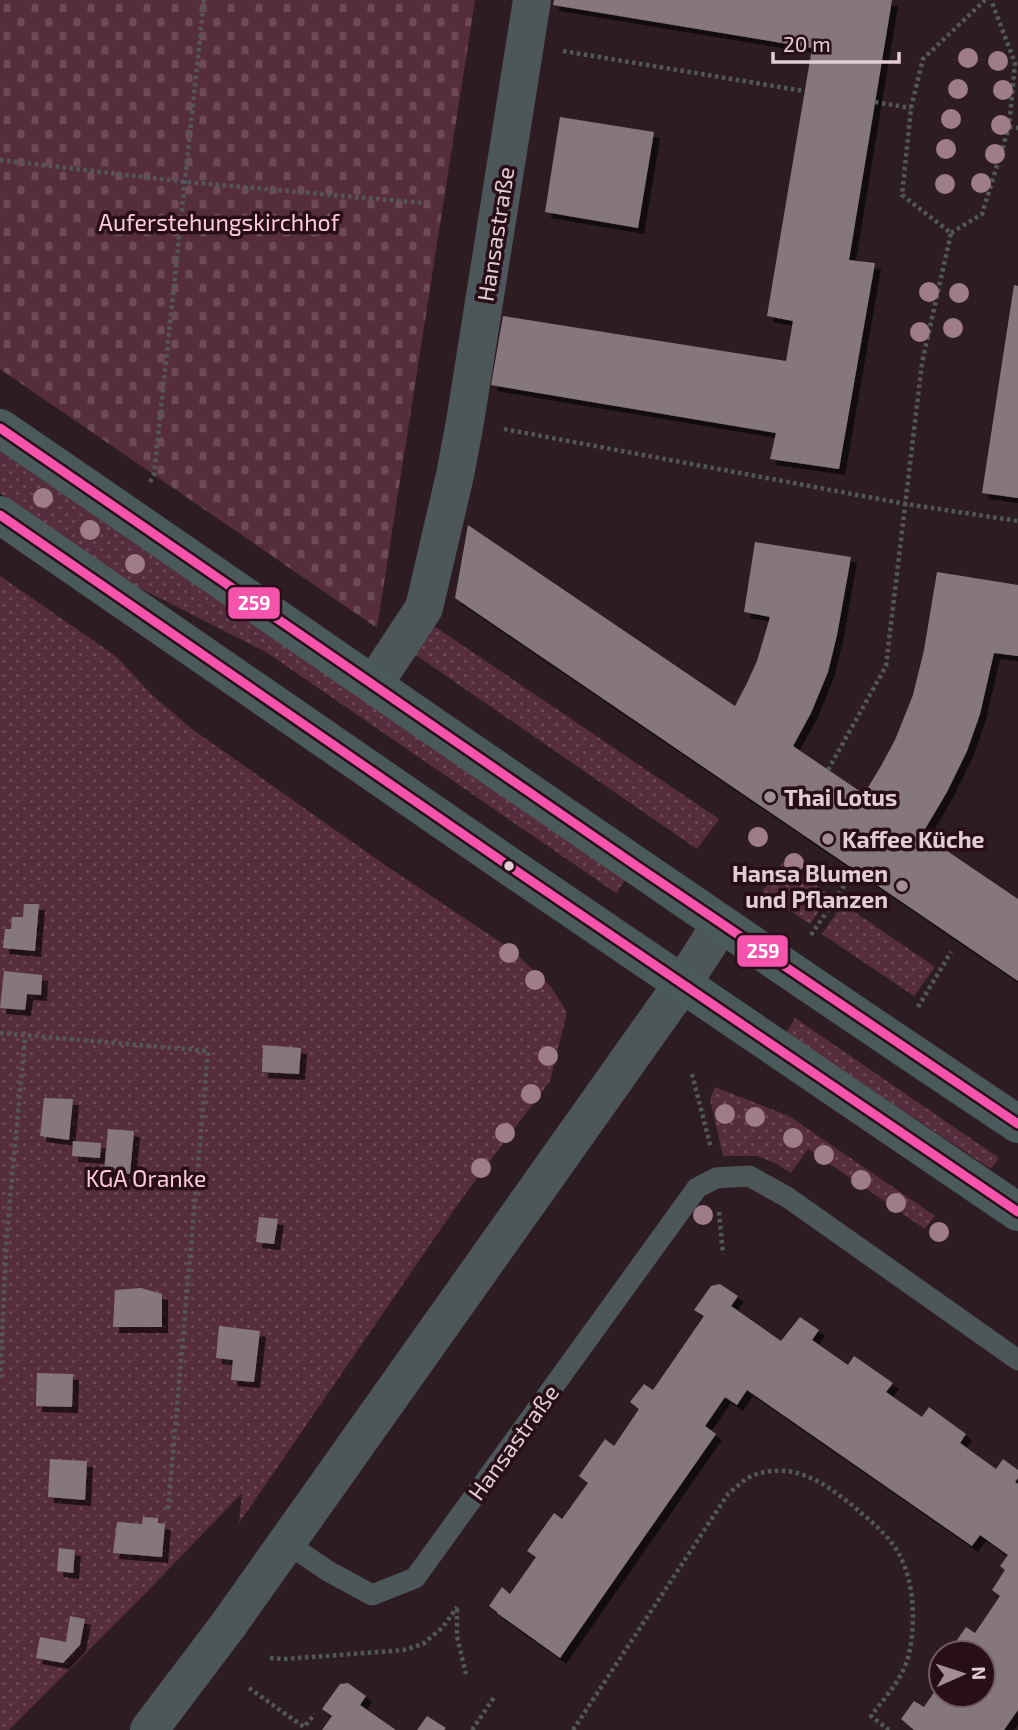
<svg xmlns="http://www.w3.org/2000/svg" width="1018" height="1730" viewBox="0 0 1018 1730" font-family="'Exo 2',sans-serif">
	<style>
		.green { fill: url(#green-dots) }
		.cemetery { fill: url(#cemetery-stones) }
		.building { fill: #86777d; filter: url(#shadow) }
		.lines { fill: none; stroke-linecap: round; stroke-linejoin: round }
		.path { stroke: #535759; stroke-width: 4.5; stroke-dasharray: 3.5 3.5; stroke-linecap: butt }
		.service { stroke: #4d5658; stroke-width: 21 }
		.minor { stroke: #4d5658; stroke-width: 38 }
		.secondary { stroke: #4a595a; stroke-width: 38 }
		.bus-1-casing { stroke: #280e18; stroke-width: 14 }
		.bus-1 { stroke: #f653ac; stroke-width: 9 }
		.tree { fill: #9f7c89 }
		.poi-dot { fill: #a28f95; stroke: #280e18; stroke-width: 2.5 }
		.bus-dot { fill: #e1cdd3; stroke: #280e18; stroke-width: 2.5 }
		.labels { text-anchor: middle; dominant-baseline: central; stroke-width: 7; stroke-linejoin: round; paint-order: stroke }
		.park-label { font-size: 23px; fill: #fdcadc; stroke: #280e18 }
		.street-label { font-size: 23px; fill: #e1cdd3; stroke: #280e18 }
		.poi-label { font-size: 23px; font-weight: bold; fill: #e1cdd3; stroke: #280e18; text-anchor: start }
		.line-badge { stroke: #280e18; stroke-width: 2.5 }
		.badge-label { font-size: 19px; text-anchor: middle; font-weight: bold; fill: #fff }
	</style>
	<defs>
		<pattern id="green-dots" width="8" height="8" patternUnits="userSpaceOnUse" patternTransform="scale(1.75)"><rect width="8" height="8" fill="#562d3d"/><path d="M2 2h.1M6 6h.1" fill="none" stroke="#6e4a58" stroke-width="1.8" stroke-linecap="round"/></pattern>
		<pattern id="cemetery-stones" width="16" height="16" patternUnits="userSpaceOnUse" patternTransform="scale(1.75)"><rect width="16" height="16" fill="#562d3d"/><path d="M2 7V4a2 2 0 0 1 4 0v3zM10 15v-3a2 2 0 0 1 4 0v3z" fill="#6e4a58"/></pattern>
		<filter id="shadow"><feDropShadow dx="6" dy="6" stdDeviation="0" flood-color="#0009"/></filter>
	</defs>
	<rect width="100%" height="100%" fill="#2d1d23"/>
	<g class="green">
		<path d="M 0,451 L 625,880 L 616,893 L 266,652 L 132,584 L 0,493 Z"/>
		<path d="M 0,576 L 117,657 L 152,695 L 192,729 L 385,865 L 512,950 L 551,987 L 567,1012 L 550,1081 L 460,1201 L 239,1523 L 242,1493 L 139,1600 L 9,1730 L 0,1730 Z"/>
		<path d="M 431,624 L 719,819 L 697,849 L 416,655 Z"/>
		<path d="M 783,862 L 830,895 L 810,924 L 762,892 Z"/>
		<path d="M 843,904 L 935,967 L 914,996 L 822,934 Z"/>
		<path d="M 795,1018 L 999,1158 L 991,1169 L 786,1033 Z"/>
		<path d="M 715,1087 L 789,1116 L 935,1216 L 925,1229 L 808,1149 L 791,1173 L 775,1163 L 758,1156 L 723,1156 L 710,1099 Z"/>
	</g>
	<path class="cemetery" d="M 0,0 L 475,0 L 377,628 L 0,369 Z"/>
	<g class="building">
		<path d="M 554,0 L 892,0 L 849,260 L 875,263 L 839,469 L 770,459 L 776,433 L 491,385 L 503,316 L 786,361 L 793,321 L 767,316 L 812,48 L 553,5 Z"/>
		<path d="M 560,117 L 654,132 L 638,228 L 545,212 Z"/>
		<path d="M 1014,285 L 1018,286 L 1018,498 L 982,493 Z"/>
		<path d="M 468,525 L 735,706 L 747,683 L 757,661 L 770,617 L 744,612 L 755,542 L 851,557 L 837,635 L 828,672 L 811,713 L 793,746 L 864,794 L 881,766 L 895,740 L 913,695 L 924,650 L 937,572 L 1018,585 L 1018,656 L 994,653 L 980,714 L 967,751 L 947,792 L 922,834 L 1018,899 L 1018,981 L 455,598 Z"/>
		<path d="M 24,904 L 39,904 L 35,951 L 3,948 L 5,929 L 11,929 L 12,917 L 23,917 Z"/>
		<path d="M 4,971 L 42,975 L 41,995 L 27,994 L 25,1010 L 0,1008 Z"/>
		<path d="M 263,1045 L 301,1048 L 299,1074 L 262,1072 Z"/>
		<path d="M 44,1098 L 73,1099 L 69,1140 L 40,1136 Z"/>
		<path d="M 108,1129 L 134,1131 L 130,1174 L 104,1172 Z"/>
		<path d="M 73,1141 L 101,1143 L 100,1158 L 72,1156 Z"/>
		<path d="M 259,1217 L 278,1219 L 274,1244 L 256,1242 Z"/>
		<path d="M 720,1284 L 738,1296 L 731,1306 L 781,1341 L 800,1317 L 819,1330 L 812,1340 L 848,1365 L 854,1356 L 893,1383 L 886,1392 L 922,1417 L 929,1407 L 966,1434 L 960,1443 L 996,1469 L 1003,1459 L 1018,1470 L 1018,1478 L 1015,1482 L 1018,1484 L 1018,1710 L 1004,1730 L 914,1730 L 901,1719 L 914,1701 L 924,1707 L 941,1682 L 941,1695 L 983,1695 L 983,1653 L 948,1653 L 966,1627 L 975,1633 L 1000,1596 L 992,1590 L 1005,1570 L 1000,1566 L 1008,1555 L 980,1535 L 972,1546 L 747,1390 L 737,1405 L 725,1397 L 705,1426 L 716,1434 L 560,1658 L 497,1613 L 497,1612 L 489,1606 L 502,1587 L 510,1594 L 536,1557 L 527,1551 L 554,1513 L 562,1519 L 588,1483 L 579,1476 L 605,1439 L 614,1446 L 639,1409 L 630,1402 L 644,1384 L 653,1390 L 704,1316 L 694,1310 L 711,1286 Z"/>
		<path d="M 141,1288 L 162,1294 L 162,1327 L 113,1327 L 115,1290 Z"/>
		<path d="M 219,1326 L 260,1331 L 254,1382 L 231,1380 L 233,1360 L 216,1358 Z"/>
		<path d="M 37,1373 L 73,1374 L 72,1407 L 36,1406 Z"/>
		<path d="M 50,1459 L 87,1461 L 85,1500 L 48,1497 Z"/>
		<path d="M 143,1517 L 158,1518 L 158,1523 L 165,1524 L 162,1557 L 113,1553 L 117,1522 L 142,1524 Z"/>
		<path d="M 59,1548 L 75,1550 L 73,1573 L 57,1571 Z"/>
		<path d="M 70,1616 L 85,1619 L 80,1645 L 63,1663 L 36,1658 L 40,1637 L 66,1642 Z"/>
		<path d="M 348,1683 L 366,1696 L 360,1705 L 396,1730 L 322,1730 L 332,1716 L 322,1709 L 340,1684 Z"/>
		<path d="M 427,1716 L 446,1728 L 444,1730 L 417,1730 Z"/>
	</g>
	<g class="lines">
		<g class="path">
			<path d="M 563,51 L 804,91"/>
			<path d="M 875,102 L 911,108"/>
			<path d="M 1009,127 L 1018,128"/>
			<path d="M 0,160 L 186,182 L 424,203"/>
			<path d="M 951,233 L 982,214 L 1009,127 L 1015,63 L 991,0"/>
			<path d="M 504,429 L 906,504 L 1018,521"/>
			<path d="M 150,482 L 154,475 L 204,0"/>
			<path d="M 828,770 L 886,666 L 922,363 L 951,233 L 902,195 L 911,108 L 923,59 L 985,0"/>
			<path d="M 811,935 L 846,883"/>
			<path d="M 918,1007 L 951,952"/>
			<path d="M 0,1033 L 208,1051 L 168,1510"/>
			<path d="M 692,1074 L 711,1148"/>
			<path d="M 719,1212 L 723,1254"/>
			<path d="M 0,1378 L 7,1233 L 25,1036"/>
			<path d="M 457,1609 L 457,1637 L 466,1674"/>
			<path d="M 270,1658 L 286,1659 L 404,1650 L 423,1644 L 443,1627 L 457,1607"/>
			<path d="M 249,1688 L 304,1727 L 315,1714"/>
			<path d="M 472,1730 L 495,1696"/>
			<path d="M 573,1730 L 728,1494 C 736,1488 745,1478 754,1475 C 796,1460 829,1486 859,1511 C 873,1523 890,1537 899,1554 C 915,1583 916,1626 908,1658 C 901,1681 885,1697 871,1716 L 889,1730"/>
		</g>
		<path class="service" d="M 285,1542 L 328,1571 L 372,1595 L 415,1578 L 697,1188 L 716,1178 L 749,1176 L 787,1197 L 1018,1360"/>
		<g class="minor">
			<path d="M 374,684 L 424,608 L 455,475 L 465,422 L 532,0"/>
			<path d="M 149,1730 L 229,1624 L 683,983 L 721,924"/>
		</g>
		<g class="secondary">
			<path d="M 0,428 C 339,660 676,896 1018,1124"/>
			<path d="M 0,515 L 509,866 L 1018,1212"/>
		</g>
		<defs>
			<g id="bus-1">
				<path d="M 0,428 L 635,865 L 1018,1124"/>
				<path d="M 0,515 L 509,866 L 1018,1212"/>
			</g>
		</defs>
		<use href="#bus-1" class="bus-1-casing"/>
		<use href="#bus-1" class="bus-1"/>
	</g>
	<g class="tree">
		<circle cx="968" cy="58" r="10"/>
		<circle cx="998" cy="61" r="10"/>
		<circle cx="958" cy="89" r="10"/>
		<circle cx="1003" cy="90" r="10"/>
		<circle cx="951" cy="119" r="10"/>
		<circle cx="1001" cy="125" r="10"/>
		<circle cx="946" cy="149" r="10"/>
		<circle cx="995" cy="154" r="10"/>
		<circle cx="981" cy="183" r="10"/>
		<circle cx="945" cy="184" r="10"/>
		<circle cx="929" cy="292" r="10"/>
		<circle cx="959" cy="293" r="10"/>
		<circle cx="953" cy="328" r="10"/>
		<circle cx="920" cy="332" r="10"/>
		<circle cx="43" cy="498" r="10"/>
		<circle cx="90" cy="530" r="10"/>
		<circle cx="135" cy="564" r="10"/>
		<circle cx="758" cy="837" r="10"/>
		<circle cx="794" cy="863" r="10"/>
		<circle cx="509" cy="953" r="10"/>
		<circle cx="535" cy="980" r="10"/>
		<circle cx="548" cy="1056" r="10"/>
		<circle cx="531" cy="1094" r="10"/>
		<circle cx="725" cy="1114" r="10"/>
		<circle cx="755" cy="1117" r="10"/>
		<circle cx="505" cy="1133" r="10"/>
		<circle cx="793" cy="1138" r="10"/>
		<circle cx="824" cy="1155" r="10"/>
		<circle cx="481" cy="1168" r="10"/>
		<circle cx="861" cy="1180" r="10"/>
		<circle cx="896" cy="1203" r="10"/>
		<circle cx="703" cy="1215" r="10"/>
		<circle cx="939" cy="1232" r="10"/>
	</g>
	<g class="poi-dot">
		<circle cx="770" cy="797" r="7"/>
		<circle cx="828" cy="839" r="7"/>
		<circle cx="902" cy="886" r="7"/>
	</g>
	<circle class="bus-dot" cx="509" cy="866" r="6"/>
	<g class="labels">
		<g class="park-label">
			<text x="219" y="222">Auferstehungskirchhof</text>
			<text x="146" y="1178">KGA Oranke</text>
		</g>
		<g class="street-label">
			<text transform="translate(495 234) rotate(-81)">Hansastraße</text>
			<text transform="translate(513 1442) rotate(-54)">Hansastraße</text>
		</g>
		<g class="poi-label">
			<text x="784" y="797">Thai Lotus</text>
			<text x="842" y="839">Kaffee Küche</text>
			<text x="888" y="873" text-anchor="end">Hansa Blumen<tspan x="888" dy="26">und Pflanzen</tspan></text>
		</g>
	</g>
	<g class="line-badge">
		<rect x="227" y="586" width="54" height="34" rx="7" fill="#f653ac"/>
		<rect x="736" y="934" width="53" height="34" rx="7" fill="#f653ac"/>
	</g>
	<g class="badge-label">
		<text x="254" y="610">259</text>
		<text x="763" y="958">259</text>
	</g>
	<g transform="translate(962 1674) rotate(87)"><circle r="33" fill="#280e18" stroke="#725a63" stroke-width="2"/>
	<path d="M0-5L12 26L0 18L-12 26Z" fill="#a28f95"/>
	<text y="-10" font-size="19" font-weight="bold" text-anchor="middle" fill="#e1cdd3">N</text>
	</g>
	<path d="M773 52v10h126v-10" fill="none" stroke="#e1cdd3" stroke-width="3.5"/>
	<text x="783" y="52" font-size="21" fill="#e1cdd3" stroke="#280e18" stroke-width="5" paint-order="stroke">20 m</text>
</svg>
